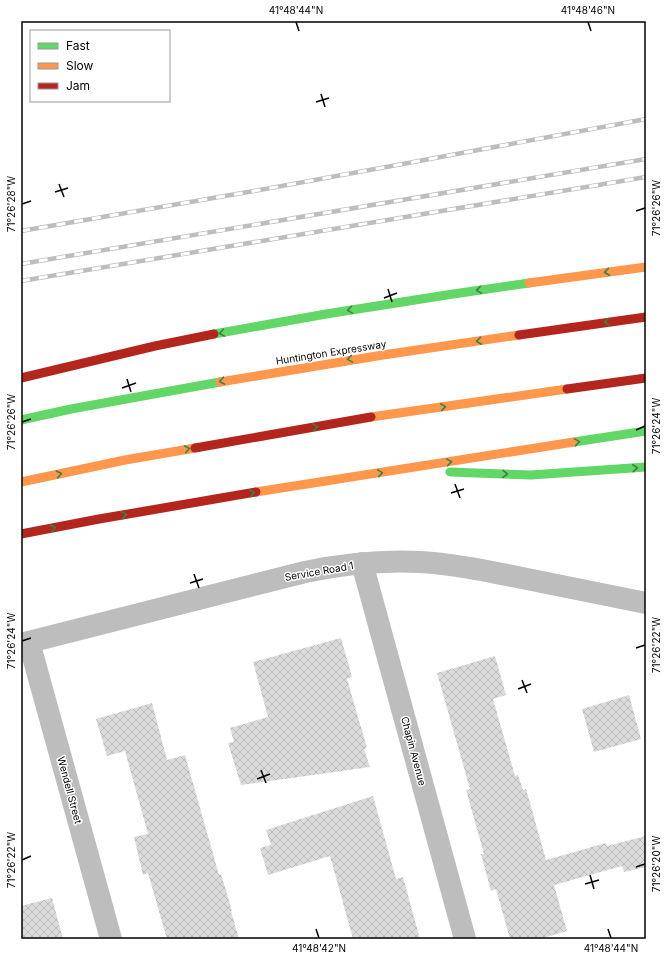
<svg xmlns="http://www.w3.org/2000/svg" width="667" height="960" viewBox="0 0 667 960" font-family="Inter,sans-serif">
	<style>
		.building { fill: url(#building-cross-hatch) }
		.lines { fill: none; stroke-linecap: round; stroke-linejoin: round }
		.street { stroke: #bdbdbd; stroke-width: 22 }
		.fast { stroke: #63d668; stroke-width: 9 }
		.slow { stroke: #ff974d; stroke-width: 9 }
		.jam { stroke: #b3261e; stroke-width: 9 }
		.rail-casing { stroke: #bdbdbd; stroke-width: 4.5 }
		.rail { stroke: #fff; stroke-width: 3; stroke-dasharray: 9; stroke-linecap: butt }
		.oneway { stroke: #3b803e }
		.ticks { fill: none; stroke: #000; stroke-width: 1.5 }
		.labels { text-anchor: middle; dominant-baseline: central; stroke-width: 3; stroke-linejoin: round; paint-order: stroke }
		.street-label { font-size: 10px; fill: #000; stroke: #fff }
		.neatline { fill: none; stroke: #000; stroke-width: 1.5 }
		.ticks-label { font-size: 10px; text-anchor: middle; fill: #000 }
	</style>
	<defs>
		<pattern id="building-cross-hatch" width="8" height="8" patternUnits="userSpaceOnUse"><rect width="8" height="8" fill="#dbdbdb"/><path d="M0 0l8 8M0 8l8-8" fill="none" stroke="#bababa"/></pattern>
	</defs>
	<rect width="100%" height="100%" fill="#fff"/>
	<g class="building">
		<path d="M 341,638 L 352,677 L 347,679 L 367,748 L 364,749 L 370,767 L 241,785 L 228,743 L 234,742 L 230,728 L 268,717 L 253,662 Z"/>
		<path d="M 495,656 L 506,695 L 493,699 L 515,776 L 518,775 L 523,790 L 526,789 L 546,860 L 606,843 L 607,846 L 646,836 L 646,867 L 624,872 L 622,866 L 554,885 L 567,931 L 540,939 L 510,939 L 496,889 L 491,891 L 481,854 L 484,854 L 466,790 L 470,789 L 437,673 Z"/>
		<path d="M 629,695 L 641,739 L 594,752 L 582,709 Z"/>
		<path d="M 152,703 L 167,760 L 185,755 L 219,875 L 221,874 L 232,911 L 231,911 L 239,939 L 167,939 L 148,873 L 143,875 L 134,837 L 148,834 L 125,751 L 107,756 L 96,719 Z"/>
		<path d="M 373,796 L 396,879 L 403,877 L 420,939 L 353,939 L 330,856 L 268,875 L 260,848 L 271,845 L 266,830 Z"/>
		<path d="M 52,898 L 63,939 L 21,939 L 21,906 Z"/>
	</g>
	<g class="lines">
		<g class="street">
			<path d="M 362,563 L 465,939"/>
			<path d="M 29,642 L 111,939"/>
			<path d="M 21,644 L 305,572 C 343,564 381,560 420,562 C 456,564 492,572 527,579 C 567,587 606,595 646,603"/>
		</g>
		<g class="fast">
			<path d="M 214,334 L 326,314 L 453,294 L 529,283"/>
			<path d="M 21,420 L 71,409 L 220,382"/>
			<path d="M 574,442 L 646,431"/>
			<path d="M 450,472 L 531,475 L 646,467"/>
		</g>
		<g class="slow">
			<path d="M 529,283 L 646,267"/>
			<path d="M 220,382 L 383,355 L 519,335"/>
			<path d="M 371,417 L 567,389"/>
			<path d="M 21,482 L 125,460 L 195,448"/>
			<path d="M 256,492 L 574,442"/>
		</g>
		<g class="jam">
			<path d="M 519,335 L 646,317"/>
			<path d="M 21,378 L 155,346 L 214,334"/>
			<path d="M 567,389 L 646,378"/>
			<path d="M 195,448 L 371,417"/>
			<path d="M 21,534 L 99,519 L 256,492"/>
		</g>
		<defs>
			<g id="rail">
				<path d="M 21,231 L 254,191 L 408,163 L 646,119"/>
				<path d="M 21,264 L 646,159"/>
				<path d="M 21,281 L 646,177"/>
			</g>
		</defs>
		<use href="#rail" class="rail-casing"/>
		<use href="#rail" class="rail"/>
	</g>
	<defs><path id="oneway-chevron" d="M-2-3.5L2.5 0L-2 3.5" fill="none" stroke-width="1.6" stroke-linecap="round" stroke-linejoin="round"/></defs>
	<g class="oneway">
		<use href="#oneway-chevron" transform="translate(607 272) rotate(172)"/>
		<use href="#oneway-chevron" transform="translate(479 290) rotate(172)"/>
		<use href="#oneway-chevron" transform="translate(350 310) rotate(171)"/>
		<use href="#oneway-chevron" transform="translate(607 322) rotate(172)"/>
		<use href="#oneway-chevron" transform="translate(222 333) rotate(170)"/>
		<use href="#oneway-chevron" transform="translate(479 341) rotate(172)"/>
		<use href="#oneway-chevron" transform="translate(350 359) rotate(171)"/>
		<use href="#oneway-chevron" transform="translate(222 381) rotate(170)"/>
		<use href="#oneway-chevron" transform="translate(443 407) rotate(-8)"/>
		<use href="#oneway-chevron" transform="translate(315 427) rotate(-9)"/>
		<use href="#oneway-chevron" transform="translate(577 442) rotate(-9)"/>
		<use href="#oneway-chevron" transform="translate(187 449) rotate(-10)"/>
		<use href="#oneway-chevron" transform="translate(449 462) rotate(-9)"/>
		<use href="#oneway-chevron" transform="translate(635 468) rotate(-4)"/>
		<use href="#oneway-chevron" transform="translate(380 473) rotate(-9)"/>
		<use href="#oneway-chevron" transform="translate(59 474) rotate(-12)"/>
		<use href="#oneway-chevron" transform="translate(505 474) rotate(2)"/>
		<use href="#oneway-chevron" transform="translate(252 493) rotate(-9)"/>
		<use href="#oneway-chevron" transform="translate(124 515) rotate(-10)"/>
		<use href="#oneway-chevron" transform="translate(53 528) rotate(-11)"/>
	</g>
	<path class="ticks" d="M 296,22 L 299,31M 588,22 L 591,31M 321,94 L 325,107M 316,102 L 329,98M 59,184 L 64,197M 55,192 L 68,188M 22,204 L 31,201M 636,211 L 645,208M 388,289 L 392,302M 384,298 L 397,293M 127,379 L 131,392M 122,388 L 136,383M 22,422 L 31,419M 636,430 L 645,426M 455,484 L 460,498M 451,493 L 464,489M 194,574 L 199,588M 190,583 L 203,579M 22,641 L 31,638M 636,648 L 645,645M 522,680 L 527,693M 518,689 L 531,684M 261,770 L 266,783M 257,779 L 270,774M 22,860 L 31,856M 636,867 L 645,864M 590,875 L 594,889M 585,884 L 599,880M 316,929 L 319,938M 608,929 L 611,938"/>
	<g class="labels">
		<g class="street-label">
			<text transform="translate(331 352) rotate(-9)">Huntington Expressway</text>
			<text transform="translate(319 571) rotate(-10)">Service Road 1</text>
			<text transform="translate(414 751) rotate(75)">Chapin Avenue</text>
			<text transform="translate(70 790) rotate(75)">Wendell Street</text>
		</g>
	</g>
	<rect width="667" height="960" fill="none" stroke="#ffffff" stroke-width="44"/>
	<rect x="30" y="30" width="140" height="72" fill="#ffffff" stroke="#999999"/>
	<rect x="38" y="43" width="20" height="6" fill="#63d668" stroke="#999999"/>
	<text x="66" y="50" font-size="12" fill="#000000">Fast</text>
	<rect x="38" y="63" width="20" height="6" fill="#ff974d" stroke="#999999"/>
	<text x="66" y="70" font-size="12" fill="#000000">Slow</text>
	<rect x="38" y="83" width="20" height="6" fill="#b3261e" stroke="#999999"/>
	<text x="66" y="90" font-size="12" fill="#000000">Jam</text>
	<rect x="22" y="22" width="623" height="916" class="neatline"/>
	<g class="ticks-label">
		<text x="296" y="14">41°48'44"N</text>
		<text x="588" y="14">41°48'46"N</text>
		<text transform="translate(11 204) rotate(-90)" y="4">71°26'28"W</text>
		<text transform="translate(656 208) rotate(-90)" y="4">71°26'26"W</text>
		<text transform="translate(11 422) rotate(-90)" y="4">71°26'26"W</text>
		<text transform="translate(656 426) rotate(-90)" y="4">71°26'24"W</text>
		<text transform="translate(11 641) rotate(-90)" y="4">71°26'24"W</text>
		<text transform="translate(656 645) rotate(-90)" y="4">71°26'22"W</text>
		<text transform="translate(11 860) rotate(-90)" y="4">71°26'22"W</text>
		<text transform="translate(656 864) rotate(-90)" y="4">71°26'20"W</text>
		<text x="319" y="952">41°48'42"N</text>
		<text x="611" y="952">41°48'44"N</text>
	</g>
</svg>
